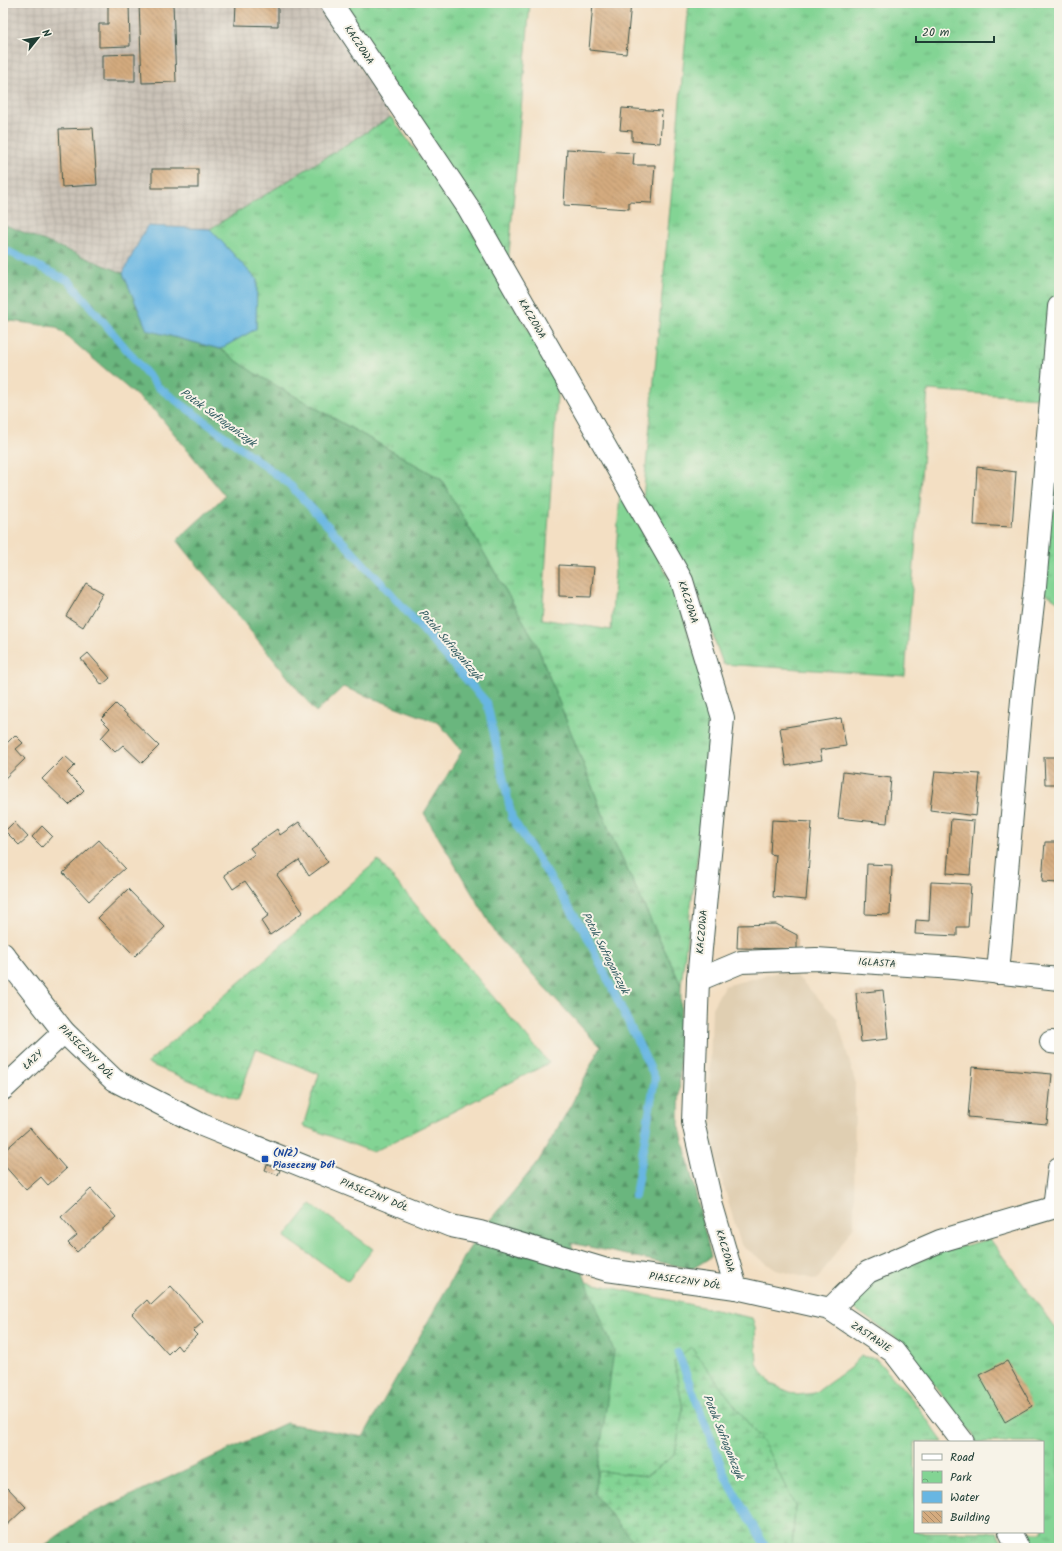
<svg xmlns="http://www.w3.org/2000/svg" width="1062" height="1551" viewBox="0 0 1062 1551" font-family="Kalam,sans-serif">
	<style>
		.built { fill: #e0cfb2 }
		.industrial { fill: url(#industrial-grid) }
		.grass { fill: url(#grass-tufts); stroke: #518864 }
		.forest { fill: url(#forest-firs); stroke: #447a59 }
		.wetland { fill: url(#wetland-marsh); stroke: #518864 }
		.park { fill: url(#park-crowns); stroke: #518864 }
		.garden { fill: #83d494; stroke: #518864 }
		.water { fill: #68b6e2; stroke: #447a8b }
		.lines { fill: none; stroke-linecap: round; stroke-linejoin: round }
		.stream { stroke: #68b6e2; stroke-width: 8 }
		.building { fill: url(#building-back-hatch) }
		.minor-casing { stroke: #3f5549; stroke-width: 24 }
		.minor { stroke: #fff; stroke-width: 22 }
		.transit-dot { fill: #1a4fb4; stroke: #f7f3e8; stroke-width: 1.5 }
		.labels { text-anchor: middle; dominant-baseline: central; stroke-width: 4; stroke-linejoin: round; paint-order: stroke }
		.street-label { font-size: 10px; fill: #1f3d34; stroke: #f7f3e8 }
		.transit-label { font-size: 10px; font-weight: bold; fill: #164399; stroke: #f7f3e8; text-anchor: start }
		.water-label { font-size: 11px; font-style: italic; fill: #315b60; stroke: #f7f3e8 }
	</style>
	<defs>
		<pattern id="industrial-grid" width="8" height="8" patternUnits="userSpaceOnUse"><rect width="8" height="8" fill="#cbc3b8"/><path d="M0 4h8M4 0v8" fill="none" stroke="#aea89f"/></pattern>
		<pattern id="grass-tufts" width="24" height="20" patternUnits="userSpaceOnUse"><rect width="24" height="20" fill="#83d494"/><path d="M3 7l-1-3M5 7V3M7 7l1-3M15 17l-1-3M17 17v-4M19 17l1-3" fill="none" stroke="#6bad7a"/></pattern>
		<pattern id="forest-firs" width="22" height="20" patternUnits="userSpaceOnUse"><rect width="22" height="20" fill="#6ab67e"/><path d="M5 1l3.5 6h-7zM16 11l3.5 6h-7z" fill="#579568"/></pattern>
		<pattern id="wetland-marsh" width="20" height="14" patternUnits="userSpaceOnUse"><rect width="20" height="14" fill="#83d494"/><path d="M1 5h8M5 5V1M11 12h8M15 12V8" fill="none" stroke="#6bad7a"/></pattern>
		<pattern id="park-crowns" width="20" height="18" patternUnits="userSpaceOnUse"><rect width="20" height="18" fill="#83d494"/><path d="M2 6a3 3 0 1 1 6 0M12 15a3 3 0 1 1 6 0" fill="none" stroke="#6bad7a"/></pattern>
		<pattern id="building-back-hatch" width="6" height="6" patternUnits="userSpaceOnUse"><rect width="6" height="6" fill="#d4ab7f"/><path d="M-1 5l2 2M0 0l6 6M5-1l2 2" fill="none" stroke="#ab8c69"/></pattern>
	</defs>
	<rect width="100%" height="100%" fill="#f7f3e8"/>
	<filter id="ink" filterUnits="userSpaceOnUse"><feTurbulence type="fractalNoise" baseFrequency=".025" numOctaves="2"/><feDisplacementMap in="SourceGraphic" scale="8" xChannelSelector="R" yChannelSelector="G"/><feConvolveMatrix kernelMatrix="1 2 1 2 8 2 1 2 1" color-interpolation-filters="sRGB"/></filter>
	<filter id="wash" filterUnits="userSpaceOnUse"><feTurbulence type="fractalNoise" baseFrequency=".012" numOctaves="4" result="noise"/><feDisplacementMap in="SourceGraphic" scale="16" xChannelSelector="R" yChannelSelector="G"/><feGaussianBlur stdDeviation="0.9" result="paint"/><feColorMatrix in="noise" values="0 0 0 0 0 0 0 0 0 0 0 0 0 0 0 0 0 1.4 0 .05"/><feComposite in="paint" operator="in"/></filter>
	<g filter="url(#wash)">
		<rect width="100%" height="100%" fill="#f3dfc3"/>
		<path class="built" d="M 790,969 L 837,1018 L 855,1081 L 854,1226 L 817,1280 L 776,1270 L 741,1245 L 708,1132 L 712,1008 L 724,986 Z"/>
		<path class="industrial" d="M 3,3 L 320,3 L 391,117 L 210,229 L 147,227 L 123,273 L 3,224 Z"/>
		<g class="grass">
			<path d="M 341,3 L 530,3 L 508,266 Z"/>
			<path d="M 689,3 L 1059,3 L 1059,602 L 1035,586 L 1051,399 L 928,390 L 905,676 L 723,664 L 692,576 L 643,499 Z"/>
			<path d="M 391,117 L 461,212 L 558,382 L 542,619 L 611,630 L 620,492 L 673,585 L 715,718 L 681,985 L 611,835 L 536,643 L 441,479 L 254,373 L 220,349 L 256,329 L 257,280 L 210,229 Z"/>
			<path d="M 990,1239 L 1059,1333 L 1059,1548 L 1031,1548 L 1023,1532 L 1043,1532 L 1043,1442 L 976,1442 L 972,1433 L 901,1342 L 848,1304 L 872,1280 L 941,1252 Z"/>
			<path d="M 586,1282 L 752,1318 L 755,1328 L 757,1364 L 771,1384 L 797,1395 L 815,1393 L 850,1368 L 861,1356 L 876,1359 L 913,1400 L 943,1442 L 915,1442 L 915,1532 L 997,1532 L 1006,1548 L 792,1548 L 795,1506 L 674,1361 L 683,1409 L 675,1455 L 646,1476 L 598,1471 L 594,1494 L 639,1548 L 389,1548 L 591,1295 Z"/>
		</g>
		<path class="forest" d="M 3,224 L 123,273 L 147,330 L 220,349 L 254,373 L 441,479 L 536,643 L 611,835 L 681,985 L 679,1124 L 711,1257 L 692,1269 L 571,1243 L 614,1351 L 594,1494 L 639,1548 L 41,1548 L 82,1518 L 286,1423 L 363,1437 L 467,1252 L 480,1232 L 538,1162 L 571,1105 L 600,1047 L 498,937 L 424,813 L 462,751 L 439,723 L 343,687 L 316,712 L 177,540 L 225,496 L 158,414 L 56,327 L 3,320 Z"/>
		<path class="wetland" d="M 691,1347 L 766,1447 L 795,1506 L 792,1548 L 639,1548 L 594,1494 L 598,1471 L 646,1476 L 675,1455 L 683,1409 L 674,1361 Z"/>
		<path class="park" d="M 378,860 L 549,1063 L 373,1152 L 303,1126 L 319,1074 L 256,1049 L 238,1100 L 147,1063 C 225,996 301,927 378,860 Z"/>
		<path class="garden" d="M 311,1204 L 373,1249 L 348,1281 L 285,1237 Z"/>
		<path class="water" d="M 147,226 L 210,229 L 257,280 L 256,329 L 220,349 L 147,330 L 123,273 Z"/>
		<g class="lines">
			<g class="stream">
				<path d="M 3,249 L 69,281 L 158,387 L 288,483 L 386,588 L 487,703 L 512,818 L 586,934 L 655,1078 L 635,1196"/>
				<path d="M 678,1353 L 726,1478 L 766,1548"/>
			</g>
		</g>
		<g id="blocks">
			<g class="building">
				<path d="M 108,3 L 129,3 L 130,46 L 99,47 L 99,24 L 108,24 Z"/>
				<path d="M 139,3 L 173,3 L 176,82 L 142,83 Z"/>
				<path d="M 236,3 L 278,3 L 278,26 L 235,25 Z"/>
				<path d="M 593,3 L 631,3 L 626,54 L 589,50 Z"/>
				<path d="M 135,54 L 135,81 L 102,81 L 102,55 Z"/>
				<path d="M 622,108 L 662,111 L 660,143 L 632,141 L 632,131 L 620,130 Z"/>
				<path d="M 93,128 L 97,185 L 62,187 L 59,129 Z"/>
				<path d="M 567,149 L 634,153 L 633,165 L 655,165 L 652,203 L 629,202 L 629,209 L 564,205 Z"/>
				<rect x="152" y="169" width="46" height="19"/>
				<path d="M 977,467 L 1016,472 L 1012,527 L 974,525 Z"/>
				<path d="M 559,565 L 594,567 L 591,597 L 559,596 Z"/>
				<path d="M 86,583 L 103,593 L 83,627 L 66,616 Z"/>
				<path d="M 88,653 L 110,678 L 102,685 L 81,659 Z"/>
				<path d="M 116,704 L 159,746 L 142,763 L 123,745 L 115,752 L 101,738 L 110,728 L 101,719 Z"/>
				<path d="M 841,718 L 846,746 L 820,750 L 822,760 L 786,766 L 780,728 Z"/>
				<path d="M 15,735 L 23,743 L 16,749 L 25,759 L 3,780 L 3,739 L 7,743 Z"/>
				<path d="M 65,756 L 75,765 L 67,773 L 84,790 L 69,805 L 42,779 Z"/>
				<path d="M 1044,757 L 1059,757 L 1059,784 L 1045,784 Z"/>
				<path d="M 935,771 L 980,774 L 976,816 L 930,810 Z"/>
				<path d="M 843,772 L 891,778 L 887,823 L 838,818 Z"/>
				<path d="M 951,819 L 974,821 L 970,875 L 947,873 Z"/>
				<path d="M 772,820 L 812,822 L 806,900 L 773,897 L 776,855 L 770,854 Z"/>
				<path d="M 14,822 L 28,837 L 19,845 L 5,831 Z"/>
				<path d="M 299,822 L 328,862 L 309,876 L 299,860 L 277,875 L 303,912 L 270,935 L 261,921 L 269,915 L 245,881 L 233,889 L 224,875 L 255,854 L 250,848 L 277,829 L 280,835 Z"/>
				<path d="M 42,826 L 52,836 L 42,847 L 32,837 Z"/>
				<path d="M 99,840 L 125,868 L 89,901 L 63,873 Z"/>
				<path d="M 1045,842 L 1059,842 L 1059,883 L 1042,882 Z"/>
				<path d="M 867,864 L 892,865 L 890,915 L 865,914 Z"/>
				<path d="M 931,882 L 971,884 L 968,927 L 957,927 L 957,936 L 915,934 L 916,920 L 929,921 Z"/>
				<path d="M 128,889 L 165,927 L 135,956 L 98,918 Z"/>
				<path d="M 776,924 L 797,935 L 797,949 L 737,948 L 738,925 Z"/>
				<path d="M 883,990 L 888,1039 L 861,1042 L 856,993 Z"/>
				<path d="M 972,1067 L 1052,1074 L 1047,1124 L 968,1117 Z"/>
				<path d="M 30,1128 L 66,1169 L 48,1185 L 41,1177 L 26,1190 L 3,1164 L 3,1152 Z"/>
				<path d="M 267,1165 L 280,1170 L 278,1175 L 265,1170 Z"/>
				<path d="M 91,1189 L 116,1217 L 77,1252 L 68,1243 L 77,1235 L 61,1217 Z"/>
				<path d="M 171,1286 L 203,1322 L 193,1331 L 197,1335 L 181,1350 L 177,1345 L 168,1354 L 132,1314 L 147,1300 L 151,1305 Z"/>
				<path d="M 1007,1361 L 1032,1406 L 1005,1422 L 979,1375 Z"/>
				<path d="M 8,1488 L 26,1507 L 3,1529 L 3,1493 Z"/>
			</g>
		</g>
	</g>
	<g filter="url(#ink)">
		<use href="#blocks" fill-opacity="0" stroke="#3f5549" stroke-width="1"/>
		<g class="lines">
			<defs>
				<g id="minor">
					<path d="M 331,3 L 468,207 L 682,581 L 723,718 L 698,980 L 693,1122 L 712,1206 L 736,1288"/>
					<path d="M 3,954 L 64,1032 L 114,1080 L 202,1125 L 451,1226 L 480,1232 L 607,1270 L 736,1288 L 830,1309 L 894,1352 L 963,1442"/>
					<path d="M 998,973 L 1023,689 L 1035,586 L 1059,307"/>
					<path d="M 698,980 L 741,962 L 816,959 L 954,968 L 1059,979"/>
					<path d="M 1051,1042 L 1059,1043"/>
					<path d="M 3,1089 L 64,1032"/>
					<path d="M 1054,1207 L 1059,1168"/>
					<path d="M 830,1309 L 868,1272 L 940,1241 L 1059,1206"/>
					<path d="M 1010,1532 L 1018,1548"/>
				</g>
			</defs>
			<use href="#minor" class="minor-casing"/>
			<use href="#minor" class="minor"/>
		</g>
	</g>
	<rect class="transit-dot" x="261" y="1155" width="8" height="8" rx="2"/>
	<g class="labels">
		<g class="street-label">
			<text transform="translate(359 45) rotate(56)">KACZOWA</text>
			<text transform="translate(532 319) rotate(60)">KACZOWA</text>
			<text transform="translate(688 602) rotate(72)">KACZOWA</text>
			<text transform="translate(702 932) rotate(-85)">KACZOWA</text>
			<text transform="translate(877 963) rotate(4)">IGLASTA</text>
			<text transform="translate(86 1052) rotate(45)">PIASECZNY DÓŁ</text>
			<text transform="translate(33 1060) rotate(-43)">ŁAZY</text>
			<text transform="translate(374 1195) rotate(22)">PIASECZNY DÓŁ</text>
			<text transform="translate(725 1251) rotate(74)">KACZOWA</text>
			<text transform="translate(685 1281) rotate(8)">PIASECZNY DÓŁ</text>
			<text transform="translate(871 1337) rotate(34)">ZASTAWIE</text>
		</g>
		<g class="transit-label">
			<text x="273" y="1153">(N/Ż)<tspan x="273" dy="12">Piaseczny Dół</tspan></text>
		</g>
		<g class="water-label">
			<text transform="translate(218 418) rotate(36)">Potok Sufragańczyk</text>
			<text transform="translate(450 645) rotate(49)">Potok Sufragańczyk</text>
			<text transform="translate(605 953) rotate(63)">Potok Sufragańczyk</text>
			<text transform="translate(723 1437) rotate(68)">Potok Sufragańczyk</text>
		</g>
	</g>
	<rect width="1062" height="1551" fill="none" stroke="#f7f3e8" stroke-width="16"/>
	<rect x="914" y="1441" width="130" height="92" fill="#f7f3e8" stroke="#a1aaa0"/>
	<rect x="922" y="1454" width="20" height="6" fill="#ffffff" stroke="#a1aaa0"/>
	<text x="950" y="1461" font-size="12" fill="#1f3d34">Road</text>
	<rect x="922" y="1471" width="20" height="12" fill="url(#park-crowns)" stroke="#a1aaa0"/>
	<text x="950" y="1481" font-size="12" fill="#1f3d34">Park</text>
	<rect x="922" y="1491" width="20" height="12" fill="#68b6e2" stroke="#a1aaa0"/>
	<text x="950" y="1501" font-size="12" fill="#1f3d34">Water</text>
	<rect x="922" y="1511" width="20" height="12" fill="url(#building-back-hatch)" stroke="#a1aaa0"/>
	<text x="950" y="1521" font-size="12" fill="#1f3d34">Building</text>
	<g transform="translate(38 38) rotate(60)" stroke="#f7f3e8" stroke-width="3" paint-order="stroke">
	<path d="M0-3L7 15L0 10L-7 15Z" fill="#1f3d34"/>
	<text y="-6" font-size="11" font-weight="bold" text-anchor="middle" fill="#1f3d34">N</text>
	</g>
	<path d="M916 36v6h78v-6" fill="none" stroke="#1f3d34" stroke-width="2"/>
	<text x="922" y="36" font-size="12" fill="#1f3d34" stroke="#f7f3e8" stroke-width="3" paint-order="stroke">20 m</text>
</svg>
